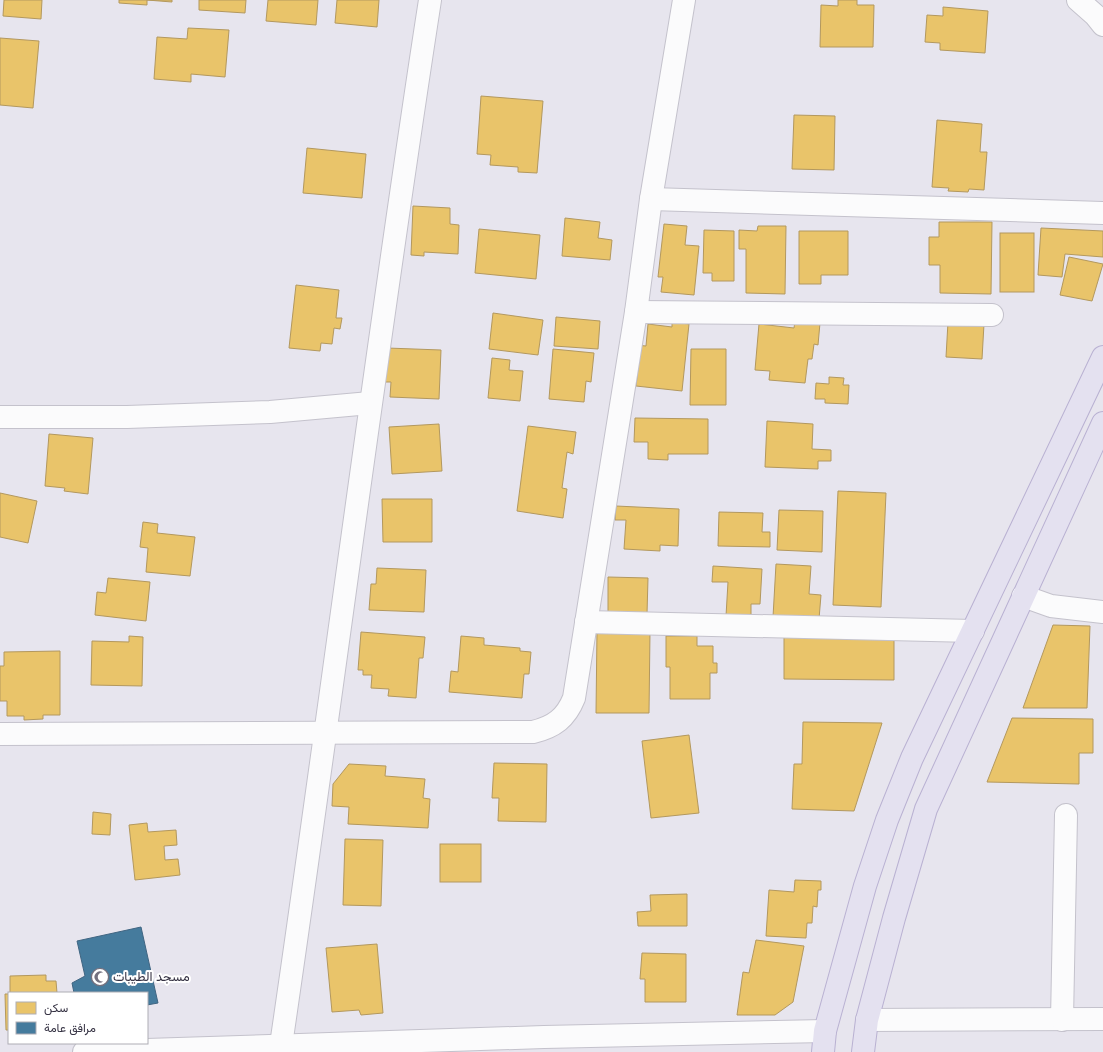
<svg xmlns="http://www.w3.org/2000/svg" width="1103" height="1052" viewBox="0 0 1103 1052" font-family="'Varela Round',Vazirmatn,sans-serif">
	<style>
		.homes { fill: #e9c46a; stroke: #b3985e }
		.public { fill: #457b9d; stroke: #406582 }
		.lines { fill: none; stroke-linecap: round; stroke-linejoin: round }
		.minor-casing { stroke: #c4c2cc; stroke-width: 24 }
		.major-casing { stroke: #b9b1d2; stroke-width: 24 }
		.minor { stroke: #fbfbfc; stroke-width: 22 }
		.major { stroke: #e4e1f0; stroke-width: 22 }
		.labels { text-anchor: middle; dominant-baseline: central; stroke-width: 4; stroke-linejoin: round; paint-order: stroke }
		.poi-label { font-size: 13px; fill: #353243; stroke: #fff; text-anchor: start }
	</style>
	<rect width="100%" height="100%" fill="#e7e5ee"/>
	<g class="homes">
		<path d="M 4,0 L 42,0 L 41,19 L 3,16 Z"/>
		<path d="M 119,0 L 172,0 L 172,2 L 147,0 L 147,5 L 119,3 Z"/>
		<path d="M 199,0 L 246,0 L 245,13 L 199,10 Z"/>
		<path d="M 268,0 L 318,0 L 316,25 L 266,21 Z"/>
		<path d="M 337,0 L 379,0 L 377,27 L 335,23 Z"/>
		<path d="M 838,0 L 857,0 L 857,5 L 874,5 L 873,47 L 820,47 L 821,5 L 838,6 Z"/>
		<path d="M 943,7 L 988,11 L 985,53 L 940,50 L 940,43 L 925,42 L 927,15 L 943,16 Z"/>
		<path d="M 188,28 L 229,30 L 225,77 L 191,74 L 191,82 L 154,79 L 157,37 L 187,39 Z"/>
		<path d="M 0,38 L 39,41 L 33,108 L 0,105 Z"/>
		<path d="M 481,96 L 543,101 L 537,173 L 518,172 L 518,167 L 490,165 L 491,155 L 477,154 Z"/>
		<path d="M 794,115 L 835,116 L 834,170 L 792,169 Z"/>
		<path d="M 937,120 L 982,124 L 980,152 L 987,152 L 984,190 L 969,189 L 968,192 L 948,191 L 949,188 L 932,187 Z"/>
		<path d="M 307,148 L 366,154 L 362,198 L 303,193 Z"/>
		<path d="M 413,206 L 450,208 L 450,224 L 459,225 L 458,254 L 424,252 L 424,256 L 411,255 Z"/>
		<path d="M 565,218 L 600,222 L 598,238 L 612,240 L 610,260 L 562,256 Z"/>
		<path d="M 939,222 L 992,222 L 991,294 L 940,293 L 940,265 L 929,265 L 929,237 L 939,237 Z"/>
		<path d="M 664,224 L 687,226 L 685,245 L 699,246 L 694,295 L 661,292 L 663,277 L 658,277 Z"/>
		<path d="M 758,226 L 786,226 L 785,294 L 746,293 L 746,249 L 739,249 L 739,230 L 757,231 Z"/>
		<path d="M 1041,228 L 1103,231 L 1103,257 L 1065,254 L 1062,277 L 1038,275 Z"/>
		<path d="M 479,229 L 540,235 L 536,279 L 475,273 Z"/>
		<path d="M 704,230 L 734,231 L 734,281 L 712,281 L 712,273 L 703,273 Z"/>
		<path d="M 799,231 L 848,231 L 848,275 L 821,275 L 821,284 L 799,284 Z"/>
		<rect x="1000" y="233" width="34" height="59"/>
		<path d="M 1069,257 L 1103,264 L 1092,301 L 1060,295 Z"/>
		<path d="M 296,285 L 339,290 L 336,318 L 342,318 L 340,329 L 334,328 L 332,344 L 321,343 L 320,351 L 289,348 Z"/>
		<path d="M 493,313 L 543,320 L 538,355 L 489,349 Z"/>
		<path d="M 556,317 L 600,321 L 598,349 L 554,346 Z"/>
		<path d="M 795,321 L 820,323 L 818,345 L 814,344 L 812,359 L 808,359 L 805,383 L 769,380 L 770,371 L 755,370 L 759,324 L 794,328 Z"/>
		<path d="M 672,322 L 689,324 L 682,391 L 636,386 L 639,360 L 635,345 L 646,346 L 648,324 L 672,327 Z"/>
		<path d="M 948,322 L 984,324 L 982,359 L 946,357 Z"/>
		<path d="M 387,348 L 441,350 L 439,399 L 390,397 L 391,382 L 385,382 Z"/>
		<path d="M 553,349 L 594,353 L 591,382 L 586,381 L 584,402 L 549,399 Z"/>
		<path d="M 691,349 L 726,349 L 726,405 L 690,405 Z"/>
		<path d="M 492,358 L 510,360 L 509,370 L 523,371 L 520,401 L 488,398 Z"/>
		<path d="M 829,377 L 844,378 L 843,385 L 849,385 L 848,404 L 825,403 L 825,399 L 815,399 L 816,383 L 829,384 Z"/>
		<path d="M 635,418 L 708,419 L 708,454 L 668,454 L 668,460 L 648,459 L 648,442 L 634,442 Z"/>
		<path d="M 767,421 L 813,424 L 812,449 L 831,450 L 831,461 L 818,461 L 818,469 L 765,467 Z"/>
		<path d="M 439,424 L 442,471 L 392,474 L 389,427 Z"/>
		<path d="M 528,426 L 576,432 L 573,454 L 567,452 L 562,488 L 567,489 L 563,518 L 517,511 Z"/>
		<path d="M 49,434 L 93,438 L 88,494 L 64,491 L 65,488 L 45,486 Z"/>
		<path d="M 838,491 L 886,493 L 881,607 L 833,605 Z"/>
		<path d="M 0,493 L 37,501 L 28,543 L 0,537 Z"/>
		<path d="M 382,499 L 432,499 L 432,542 L 383,542 Z"/>
		<path d="M 616,506 L 679,509 L 678,546 L 660,545 L 660,551 L 624,549 L 626,520 L 615,520 Z"/>
		<path d="M 779,510 L 823,511 L 822,552 L 777,550 Z"/>
		<path d="M 719,512 L 763,513 L 762,532 L 770,532 L 770,547 L 718,546 Z"/>
		<path d="M 143,522 L 158,524 L 157,533 L 195,537 L 190,576 L 146,572 L 148,548 L 140,547 Z"/>
		<path d="M 776,564 L 811,566 L 809,594 L 821,595 L 819,619 L 773,617 Z"/>
		<path d="M 713,566 L 762,569 L 760,604 L 751,604 L 751,617 L 726,616 L 728,582 L 712,582 Z"/>
		<path d="M 377,568 L 426,570 L 424,612 L 369,610 L 371,584 L 376,584 Z"/>
		<path d="M 608,577 L 648,578 L 647,614 L 608,613 Z"/>
		<path d="M 108,578 L 150,582 L 146,621 L 95,615 L 97,592 L 106,593 Z"/>
		<path d="M 1053,625 L 1090,626 L 1087,708 L 1023,708 Z"/>
		<path d="M 597,631 L 650,631 L 649,713 L 596,713 Z"/>
		<path d="M 361,632 L 425,637 L 423,658 L 419,658 L 416,698 L 388,696 L 389,689 L 371,688 L 372,675 L 363,675 L 363,670 L 358,670 Z"/>
		<path d="M 784,634 L 894,634 L 894,680 L 784,679 Z"/>
		<path d="M 129,636 L 143,637 L 142,686 L 91,685 L 92,641 L 129,642 Z"/>
		<path d="M 461,636 L 484,638 L 484,645 L 520,648 L 520,651 L 531,652 L 529,674 L 524,674 L 522,698 L 449,692 L 451,671 L 458,672 Z"/>
		<path d="M 666,636 L 697,636 L 697,646 L 713,646 L 713,663 L 717,663 L 717,673 L 710,673 L 710,699 L 670,699 L 670,667 L 666,667 Z"/>
		<path d="M 60,651 L 60,715 L 43,715 L 43,719 L 24,720 L 24,716 L 7,716 L 7,701 L 0,701 L 0,666 L 4,666 L 4,652 Z"/>
		<path d="M 1012,718 L 1093,719 L 1093,753 L 1079,753 L 1079,784 L 987,782 Z"/>
		<path d="M 803,722 L 882,723 L 854,811 L 792,809 L 794,764 L 802,764 Z"/>
		<path d="M 689,735 L 699,813 L 651,818 L 642,741 Z"/>
		<path d="M 494,763 L 547,764 L 546,822 L 498,821 L 499,798 L 492,798 Z"/>
		<path d="M 349,764 L 386,766 L 385,776 L 425,779 L 423,798 L 430,799 L 428,828 L 348,824 L 349,807 L 332,806 L 333,784 Z"/>
		<path d="M 93,812 L 111,814 L 110,835 L 92,834 Z"/>
		<path d="M 147,823 L 148,832 L 176,830 L 177,845 L 164,846 L 165,860 L 178,859 L 180,875 L 135,880 L 129,825 Z"/>
		<path d="M 345,839 L 383,840 L 381,906 L 343,905 Z"/>
		<rect x="440" y="844" width="41" height="38"/>
		<path d="M 795,880 L 821,881 L 821,890 L 818,890 L 817,907 L 813,906 L 812,923 L 807,923 L 806,938 L 766,936 L 769,890 L 794,892 Z"/>
		<path d="M 687,894 L 687,926 L 638,926 L 637,912 L 651,911 L 650,895 Z"/>
		<path d="M 756,940 L 804,946 L 793,1002 L 775,1015 L 737,1015 L 743,972 L 749,973 Z"/>
		<path d="M 377,944 L 383,1013 L 361,1015 L 359,1010 L 332,1012 L 326,948 Z"/>
		<path d="M 642,953 L 686,954 L 686,1002 L 645,1002 L 645,979 L 640,979 Z"/>
		<path d="M 46,975 L 46,981 L 56,981 L 57,993 L 10,993 L 10,976 Z"/>
		<path d="M 5,994 L 9,994 L 9,1030 L 6,1030 Z"/>
	</g>
	<path class="public" d="M 141,927 L 158,1003 L 147,1005 L 147,993 L 74,993 L 72,983 L 85,976 L 77,941 Z"/>
	<g class="lines">
		<defs>
			<g id="minor">
				<path d="M 1078,0 L 1095,15 L 1103,25"/>
				<path d="M 651,199 L 1103,213"/>
				<path d="M 636,312 L 992,315"/>
				<path d="M 0,417 L 127,417 L 270,412 L 370,403"/>
				<path d="M 1023,596 L 1051,606 L 1103,612"/>
				<path d="M 586,622 L 973,631"/>
				<path d="M 0,734 L 533,732 C 554,727 566,718 574,698 L 636,312 L 651,199 L 684,0"/>
				<path d="M 867,1020 L 1103,1019"/>
				<path d="M 1062,1020 L 1066,815"/>
				<path d="M 281,1045 C 332,697 376,348 430,0"/>
				<path d="M 84,1052 L 544,1037 L 825,1031"/>
			</g>
			<g id="major">
				<path d="M 823,1052 L 825,1031 L 865,886 L 887,820 L 912,758 L 1103,357"/>
				<path d="M 863,1052 L 867,1020 L 894,918 L 926,809 L 1103,423"/>
			</g>
		</defs>
		<use href="#minor" class="minor-casing"/>
		<use href="#major" class="major-casing"/>
		<use href="#minor" class="minor"/>
		<use href="#major" class="major"/>
	</g>
	<defs>
		<symbol id="mosque-ring" viewBox="-11 -11 22 22"><circle r="9.5" fill="#fff" stroke="#73717f" stroke-width="1.5"/><path d="M3.5-4.9A6 6 0 1 0 3.5 4.9A5 5 0 1 1 3.5-4.9Z" fill="#73717f"/></symbol>
	</defs>
	<g fill-rule="evenodd">
		<use href="#mosque-ring" x="90" y="967" width="20" height="20"/>
	</g>
	<g class="labels">
		<g class="poi-label">
			<text x="113" y="977">مسجد الطيبات</text>
		</g>
	</g>
	<rect x="8" y="992" width="140" height="52" fill="#ffffff" stroke="#aeadb4"/>
	<rect x="16" y="1002" width="20" height="12" fill="#e9c46a" stroke="#aeadb4"/>
	<text x="44" y="1012" font-size="12" fill="#353243">سكن</text>
	<rect x="16" y="1022" width="20" height="12" fill="#457b9d" stroke="#aeadb4"/>
	<text x="44" y="1032" font-size="12" fill="#353243">مرافق عامة</text>
</svg>
